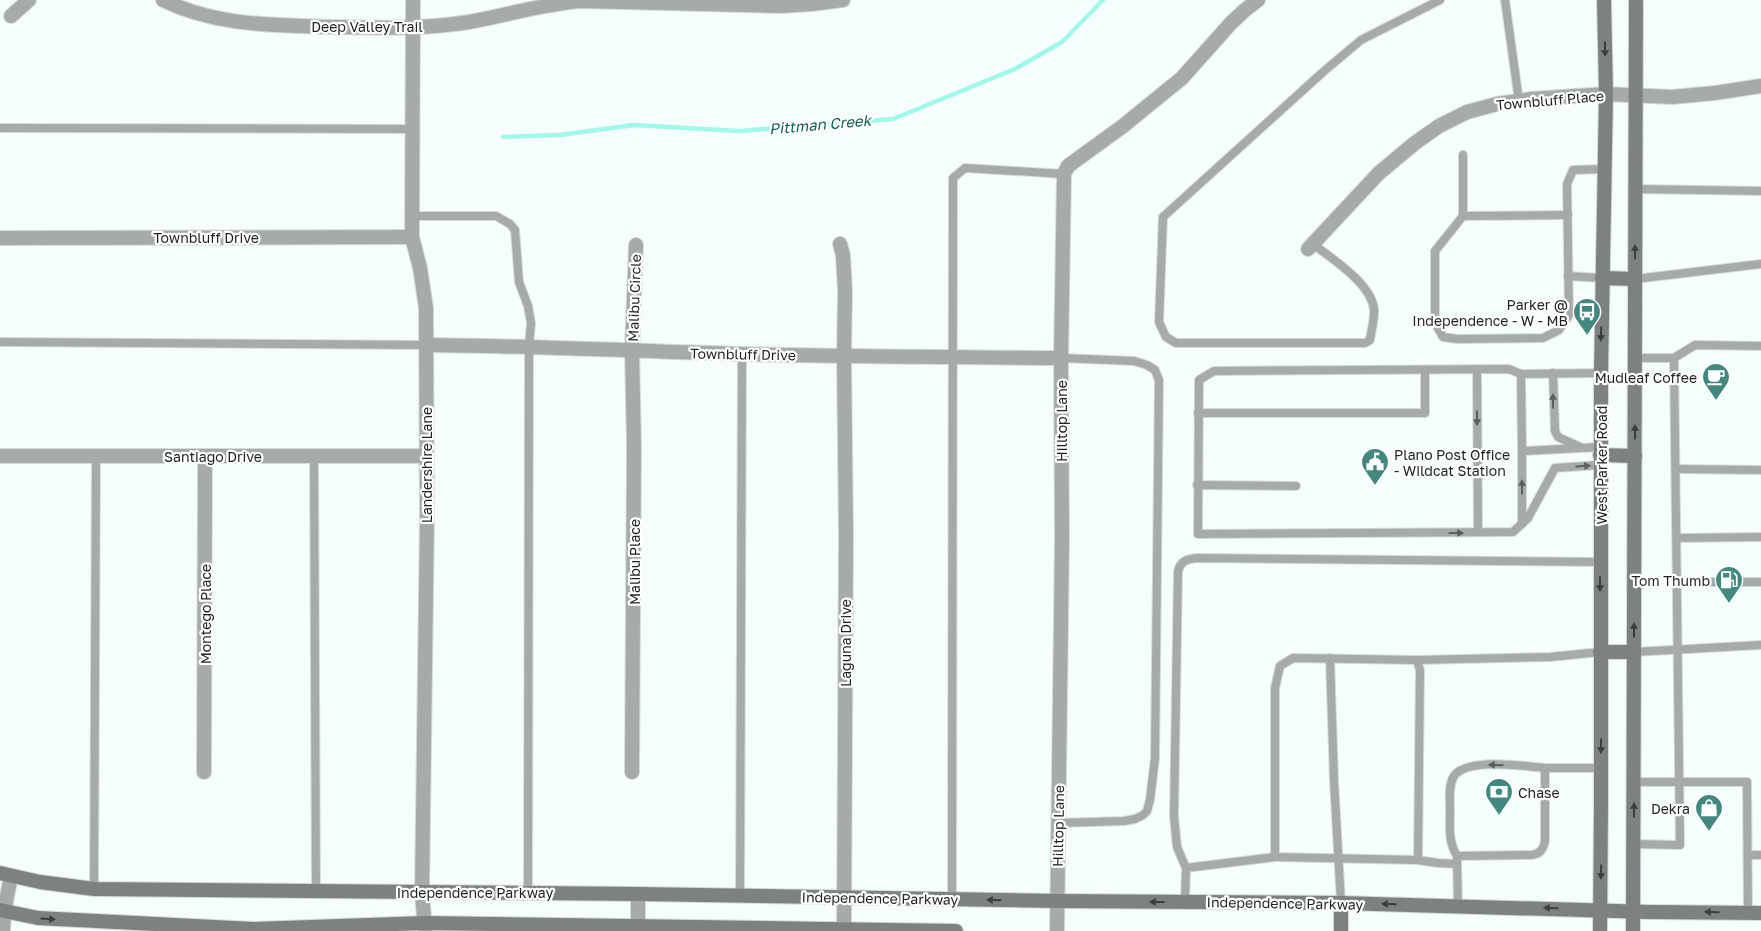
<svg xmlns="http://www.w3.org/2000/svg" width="1761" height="931" viewBox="0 0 1761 931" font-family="'Golos Text',sans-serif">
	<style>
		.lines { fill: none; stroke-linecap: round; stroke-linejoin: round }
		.stream { stroke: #a0f8e9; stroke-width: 4.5 }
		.service-casing { stroke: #d3dbd9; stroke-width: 10 }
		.minor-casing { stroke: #d3dbd9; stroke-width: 16 }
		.secondary-casing { stroke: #d3dbd9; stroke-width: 16 }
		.service { stroke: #a6aaa9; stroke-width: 8 }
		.minor { stroke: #a6aaa9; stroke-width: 14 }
		.secondary { stroke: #7d8281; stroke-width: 14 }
		.oneway { fill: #3b3f3e }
		.oneway2 { fill: #5c5f5f }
		.labels { text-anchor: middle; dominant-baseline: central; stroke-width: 4.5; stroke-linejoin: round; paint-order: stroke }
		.street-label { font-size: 14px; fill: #1f2222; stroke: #fff }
		.poi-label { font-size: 14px; fill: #1f2222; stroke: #fff; text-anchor: end }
		.water-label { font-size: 15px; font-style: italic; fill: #135d54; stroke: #fff }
	</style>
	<rect width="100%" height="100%" fill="#f5fefc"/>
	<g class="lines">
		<path class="stream" d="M 503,137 L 560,135 L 634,125 L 739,131 L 893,119 L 1015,69 L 1062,42 L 1103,0"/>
		<defs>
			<g id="service">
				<path d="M 1505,0 L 1519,101"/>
				<path d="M 0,128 L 413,129"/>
				<path d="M 1463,155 L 1463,216 L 1435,251 L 1435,323 L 1443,337 L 1457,339 L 1543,338 L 1559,330 L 1569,315 L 1567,184 L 1573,170 L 1604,169"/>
				<path d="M 1635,189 L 1761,191"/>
				<path d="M 412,216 L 496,216 L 510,224 L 515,230 L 519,282 L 528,306 L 531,323 L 529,346 L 528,893"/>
				<path d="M 1463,216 L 1568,215"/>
				<path d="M 1313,244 C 1332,259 1371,283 1374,309 C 1375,318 1371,331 1370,340 L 1365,343 L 1176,343 L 1166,337 L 1159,322 L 1163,217 L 1323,72 L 1361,40 L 1440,0"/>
				<path d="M 1568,276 L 1602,278"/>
				<path d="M 1635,279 L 1761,264"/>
				<path d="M 0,342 L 426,345"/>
				<path d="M 1674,358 L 1695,345 L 1761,346"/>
				<path d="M 1477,369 L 1478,532"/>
				<path d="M 1553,373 L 1555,431 L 1558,437 L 1580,447"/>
				<path d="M 1521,374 L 1522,451 L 1600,447"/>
				<path d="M 1198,413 L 1425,413 L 1425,370"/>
				<path d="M 1522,451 L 1522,524"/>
				<path d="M 314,456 L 316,891"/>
				<path d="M 1600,465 L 1555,468 L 1528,518 L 1513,532 L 1198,534 L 1199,380 L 1214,371 L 1509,369 L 1521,374 L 1601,373"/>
				<path d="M 1676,469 L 1761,470"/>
				<path d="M 1197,485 L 1296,486"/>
				<path d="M 1677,538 L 1761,537"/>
				<path d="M 1677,582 L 1761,582"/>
				<path d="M 1634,652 L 1761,645"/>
				<path d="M 1293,658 L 1417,660 L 1420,670 L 1418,860 L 1275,857 L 1275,688 L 1280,666 Z"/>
				<path d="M 1330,658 L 1334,781 L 1341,903"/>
				<path d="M 1417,660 L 1550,657 L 1600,652"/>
				<path d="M 1634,782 L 1747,782 L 1748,913"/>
				<path d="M 1058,823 L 1124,821 L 1135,819 L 1143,815 L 1147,811 L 1150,800 L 1155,758 L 1159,380 L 1155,370 L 1147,365 L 1134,361 L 1061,358"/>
				<path d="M 1634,844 L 1680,845 L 1674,358 L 1635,358"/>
				<path d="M 1748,855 L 1761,855"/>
				<path d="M 1457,856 C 1448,841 1450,828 1450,811 C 1450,800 1448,785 1454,776 C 1467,757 1525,766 1545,768"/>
				<path d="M 1418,860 L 1438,863 L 1457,864"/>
				<path d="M 1186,868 L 1275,857"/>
				<path d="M 94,889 L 96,456"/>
				<path d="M 740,895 L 742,354"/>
				<path d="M 952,899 L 953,178 L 965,168 L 1064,174"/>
				<path d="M 1185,902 L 1186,868 L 1177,847 L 1174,816 L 1178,572 C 1180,561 1187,559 1197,558 L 1600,562"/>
				<path d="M 1458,906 L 1457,856 L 1531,855 C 1540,854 1543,850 1545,841 L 1545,768 L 1601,768"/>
			</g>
			<g id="minor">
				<path d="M 163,0 C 218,27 277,25 337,27 C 382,28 425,29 469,22 C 507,15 543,4 581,1 L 780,6 L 812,4 L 843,0"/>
				<path d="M 413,0 L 412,237 L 420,268 L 426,308 L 427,519 L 422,892 L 425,931"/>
				<path d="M 11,16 L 29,0"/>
				<path d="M 0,238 L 412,237"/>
				<path d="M 840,244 L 843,255 L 845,291 L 844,357 L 846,535 L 844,929"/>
				<path d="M 1308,249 L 1379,173 L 1415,143 L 1439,126 L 1467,112 L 1497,104 L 1531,99 L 1606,94 L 1672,97 L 1715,93 L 1761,86"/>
				<path d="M 426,345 C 530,346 635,351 740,354 C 847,357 954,357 1061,358"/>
				<path d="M 0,456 L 427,456"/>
				<path d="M 204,772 L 205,456"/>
				<path d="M 632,772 L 634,447 L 632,351 L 636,245"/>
				<path d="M 3,931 L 4,912 L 11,876"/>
				<path d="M 638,931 L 638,894"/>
				<path d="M 1057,931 L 1062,539 L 1061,358 L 1064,174 L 1068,166 L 1123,126 L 1182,78 L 1231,23 L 1245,10 L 1258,0"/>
			</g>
			<g id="secondary">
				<path d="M 1602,278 L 1635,279"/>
				<path d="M 1600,455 L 1635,456"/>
				<path d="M 1600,652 L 1634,652"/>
				<path d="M 0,873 L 40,882 L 94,889 L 638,894 L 1056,901 L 1341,903 L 1650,912 L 1761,913"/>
				<path d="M 1341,903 L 1341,931"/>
				<path d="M 0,910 L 38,918 L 253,929 L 425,923 L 956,931"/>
				<path d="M 1600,931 L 1601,806 L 1601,373 L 1606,94 L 1604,0"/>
				<path d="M 1633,931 L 1636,0"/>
			</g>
		</defs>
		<use href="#service" class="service-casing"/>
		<use href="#minor" class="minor-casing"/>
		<use href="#secondary" class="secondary-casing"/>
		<use href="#service" class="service"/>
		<use href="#minor" class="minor"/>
		<use href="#secondary" class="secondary"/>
	</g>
	<defs><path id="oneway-solid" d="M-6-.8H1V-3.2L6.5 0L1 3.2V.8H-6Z" transform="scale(1.25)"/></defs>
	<g class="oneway">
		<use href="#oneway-solid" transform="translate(1605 49) rotate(89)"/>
		<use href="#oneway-solid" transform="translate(1635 252) rotate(-90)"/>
		<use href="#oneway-solid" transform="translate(1601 334) rotate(91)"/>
		<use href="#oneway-solid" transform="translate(1635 432) rotate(-90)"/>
		<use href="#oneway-solid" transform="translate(1600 584) rotate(90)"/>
		<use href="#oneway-solid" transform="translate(1634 630) rotate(-90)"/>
		<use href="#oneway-solid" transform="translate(1601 746) rotate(90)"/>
		<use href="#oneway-solid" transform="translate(1634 810) rotate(-90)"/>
		<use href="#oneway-solid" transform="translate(1601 872) rotate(91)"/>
		<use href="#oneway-solid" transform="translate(994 900) rotate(-179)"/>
		<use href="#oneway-solid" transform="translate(1157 902) rotate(-180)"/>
		<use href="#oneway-solid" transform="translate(1389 904) rotate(-178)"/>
		<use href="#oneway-solid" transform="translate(1551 908) rotate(-178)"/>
		<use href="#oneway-solid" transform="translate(1712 912) rotate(-179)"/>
		<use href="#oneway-solid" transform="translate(48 919) rotate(4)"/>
	</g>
	<g class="oneway2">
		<use href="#oneway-solid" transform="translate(1553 401) rotate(-90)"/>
		<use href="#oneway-solid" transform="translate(1477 418) rotate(90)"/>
		<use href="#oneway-solid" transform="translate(1583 466) rotate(-4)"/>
		<use href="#oneway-solid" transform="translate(1522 487) rotate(-90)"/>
		<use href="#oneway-solid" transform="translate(1456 533)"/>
		<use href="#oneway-solid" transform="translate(1496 765) rotate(-179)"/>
	</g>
	<defs>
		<symbol id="bus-pin" viewBox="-11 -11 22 30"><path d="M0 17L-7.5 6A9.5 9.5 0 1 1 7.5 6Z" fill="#43887e" stroke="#fff"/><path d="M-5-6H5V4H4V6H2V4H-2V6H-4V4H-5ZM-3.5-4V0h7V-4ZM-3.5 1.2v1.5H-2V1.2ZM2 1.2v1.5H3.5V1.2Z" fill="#fff"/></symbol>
		<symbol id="cafe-pin" viewBox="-11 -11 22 30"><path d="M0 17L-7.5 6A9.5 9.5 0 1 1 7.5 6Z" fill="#43887e" stroke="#fff"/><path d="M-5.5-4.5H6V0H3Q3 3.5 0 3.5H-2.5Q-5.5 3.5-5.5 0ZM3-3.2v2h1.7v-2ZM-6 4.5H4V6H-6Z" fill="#fff"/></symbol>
		<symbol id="civic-pin" viewBox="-11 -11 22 30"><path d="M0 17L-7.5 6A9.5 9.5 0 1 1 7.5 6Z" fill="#43887e" stroke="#fff"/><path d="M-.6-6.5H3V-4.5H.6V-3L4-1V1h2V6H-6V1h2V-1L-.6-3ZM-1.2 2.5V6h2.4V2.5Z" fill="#fff"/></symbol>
		<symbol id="fuel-pin" viewBox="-11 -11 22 30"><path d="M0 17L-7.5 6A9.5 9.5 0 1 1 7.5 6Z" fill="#43887e" stroke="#fff"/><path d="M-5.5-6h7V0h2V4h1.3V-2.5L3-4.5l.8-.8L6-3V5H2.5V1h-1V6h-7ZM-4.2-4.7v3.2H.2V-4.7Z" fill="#fff"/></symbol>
		<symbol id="bank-pin" viewBox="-11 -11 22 30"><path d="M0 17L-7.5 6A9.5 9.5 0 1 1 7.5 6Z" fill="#43887e" stroke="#fff"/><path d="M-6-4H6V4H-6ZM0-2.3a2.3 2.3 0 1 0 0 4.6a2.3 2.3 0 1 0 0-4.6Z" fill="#fff"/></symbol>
		<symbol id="shop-pin" viewBox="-11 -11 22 30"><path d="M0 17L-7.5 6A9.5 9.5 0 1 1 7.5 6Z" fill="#43887e" stroke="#fff"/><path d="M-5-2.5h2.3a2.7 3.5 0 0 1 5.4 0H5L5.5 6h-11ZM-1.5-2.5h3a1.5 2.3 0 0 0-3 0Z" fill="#fff"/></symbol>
	</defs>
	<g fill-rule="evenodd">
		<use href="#bus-pin" x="1571" y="296" width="32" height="43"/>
		<use href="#cafe-pin" x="1700" y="361" width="32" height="43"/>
		<use href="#civic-pin" x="1359" y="446" width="32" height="43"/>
		<use href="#fuel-pin" x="1713" y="564" width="32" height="43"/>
		<use href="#bank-pin" x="1483" y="776" width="32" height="43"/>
		<use href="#shop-pin" x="1693" y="792" width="32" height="43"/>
	</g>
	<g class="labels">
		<g class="street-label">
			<text x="367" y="26">Deep Valley Trail</text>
			<text transform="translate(1550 100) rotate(-5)">Townbluff Place</text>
			<text x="206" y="237">Townbluff Drive</text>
			<text transform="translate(634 298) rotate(-88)">Malibu Circle</text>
			<text transform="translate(743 354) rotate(1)">Townbluff Drive</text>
			<text transform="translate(1061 421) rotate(-90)">Hilltop Lane</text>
			<text x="213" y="456">Santiago Drive</text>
			<text transform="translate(426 465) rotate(-90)">Landershire Lane</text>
			<text transform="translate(1601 465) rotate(-90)">West Parker Road</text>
			<text transform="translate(634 562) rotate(-90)">Malibu Place</text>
			<text transform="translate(205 614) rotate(-90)">Montego Place</text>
			<text transform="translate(845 643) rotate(-90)">Laguna Drive</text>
			<text transform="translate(1058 826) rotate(-89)">Hilltop Lane</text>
			<text x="475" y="892">Independence Parkway</text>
			<text transform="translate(880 898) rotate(1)">Independence Parkway</text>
			<text transform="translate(1285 903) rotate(1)">Independence Parkway</text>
		</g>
		<g class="poi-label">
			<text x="1568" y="304">Parker @<tspan x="1568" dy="16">Independence - W - MB</tspan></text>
			<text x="1697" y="377">Mudleaf Coffee</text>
			<text x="1394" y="454" text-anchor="start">Plano Post Office<tspan x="1394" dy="16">- Wildcat Station</tspan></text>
			<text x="1710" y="580">Tom Thumb</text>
			<text x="1518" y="792" text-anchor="start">Chase</text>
			<text x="1690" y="808">Dekra</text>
		</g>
		<g class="water-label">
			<text transform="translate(820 124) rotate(-5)">Pittman Creek</text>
		</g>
	</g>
</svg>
